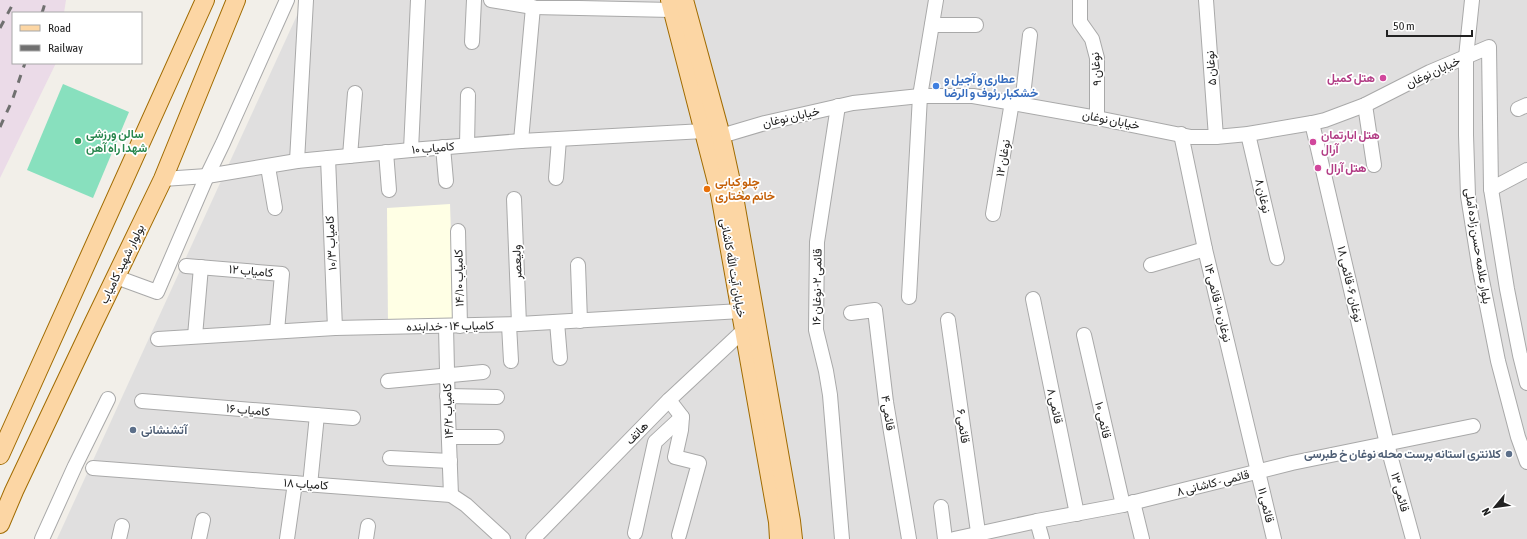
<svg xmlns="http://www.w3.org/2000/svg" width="1527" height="539" viewBox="0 0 1527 539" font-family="'Asap Condensed',Vazirmatn,sans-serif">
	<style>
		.residential { fill: #e0dfdf }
		.education { fill: #ffffe5 }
		.railway { fill: #ebdbe8 }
		.pitch { fill: #88e0be }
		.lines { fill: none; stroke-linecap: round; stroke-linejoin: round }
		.minor-casing { stroke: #a9a9a9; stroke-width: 16 }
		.major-casing { stroke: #a06b00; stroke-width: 20 }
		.minor { stroke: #fff; stroke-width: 14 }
		.major { stroke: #fcd6a4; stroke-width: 18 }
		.rail { stroke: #707070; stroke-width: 3; stroke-dasharray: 8 8; stroke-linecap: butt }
		.hotel-dot { fill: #d1479c; stroke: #fff; stroke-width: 1.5 }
		.shop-dot { fill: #3f7fe0; stroke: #fff; stroke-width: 1.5 }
		.leisure-dot { fill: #2e9e5b; stroke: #fff; stroke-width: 1.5 }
		.food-dot { fill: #e8710a; stroke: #fff; stroke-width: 1.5 }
		.service-dot { fill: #5c6f8a; stroke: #fff; stroke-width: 1.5 }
		.labels { text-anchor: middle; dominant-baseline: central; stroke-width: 3.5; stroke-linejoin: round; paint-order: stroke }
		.street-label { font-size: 12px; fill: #222; stroke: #fff }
		.hotel-label { font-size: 12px; font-weight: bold; fill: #b23c85; stroke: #fff; text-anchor: start }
		.shop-label { font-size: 12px; font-weight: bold; fill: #366cbe; stroke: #fff; text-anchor: start }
		.leisure-label { font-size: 12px; font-weight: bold; fill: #27864d; stroke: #fff; text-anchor: start }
		.food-label { font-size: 12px; font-weight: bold; fill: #c56008; stroke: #fff; text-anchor: start }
		.service-label { font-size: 12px; font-weight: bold; fill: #4e5e75; stroke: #fff; text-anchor: start }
	</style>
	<rect width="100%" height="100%" fill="#f2efe9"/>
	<path class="residential" d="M 304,0 L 1527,0 L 1527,539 L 57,539 Z"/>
	<path class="education" d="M 450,204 L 454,322 L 388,324 L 387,208 Z"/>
	<path class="railway" d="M 0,0 L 66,0 L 64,13 L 13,13 L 13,63 L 56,63 L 0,178 Z"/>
	<path class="pitch" d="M 63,84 L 129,112 L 93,198 L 27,170 Z"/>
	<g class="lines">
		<defs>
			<g id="minor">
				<path d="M 491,0 L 533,7 L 672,10"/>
				<path d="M 1080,0 L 1080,22 L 1092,39 L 1097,58 L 1097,118"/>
				<path d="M 1206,0 L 1216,137"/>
				<path d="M 1472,0 L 1466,57 L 1466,135 L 1468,196 L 1479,265 L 1498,361 L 1518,437 L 1527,462"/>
				<path d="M 932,25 L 976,25"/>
				<path d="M 472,42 L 474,0"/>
				<path d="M 1022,104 L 1030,35"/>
				<path d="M 1365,105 L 1374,165"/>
				<path d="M 838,106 L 817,242 L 816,330 L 826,371 L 830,395 L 842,539"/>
				<path d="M 1518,109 L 1527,105"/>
				<path d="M 1312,123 L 1387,444 L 1413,539"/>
				<path d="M 1181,134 L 1205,249 L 1274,539"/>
				<path d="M 1248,134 L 1277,258"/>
				<path d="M 721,136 L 765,123 L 853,103 L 920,96 L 973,96 L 1097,118 L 1191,137 L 1216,137 L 1248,134 L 1312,123 L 1325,120 L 1365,105 L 1430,72 L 1489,47 L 1491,189 L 1507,289 L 1520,355 L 1527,383"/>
				<path d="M 521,141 L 533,7"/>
				<path d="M 467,145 L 468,95"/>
				<path d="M 443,147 L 446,181"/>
				<path d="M 411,150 L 418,0"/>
				<path d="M 386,152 L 389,190"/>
				<path d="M 350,156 L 355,93"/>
				<path d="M 328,158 L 335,328"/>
				<path d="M 297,161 L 306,0"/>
				<path d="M 268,167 L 275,208"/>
				<path d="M 556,178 L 559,139"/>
				<path d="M 163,179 L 207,176 L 297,161 L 411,150 L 521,141 L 704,131"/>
				<path d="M 1491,189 L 1527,170"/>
				<path d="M 514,199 L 519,324"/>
				<path d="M 993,214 L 1012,102"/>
				<path d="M 458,231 L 460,326"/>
				<path d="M 578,265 L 580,321"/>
				<path d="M 1151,265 L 1205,249"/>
				<path d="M 186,266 L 282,274 L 277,331"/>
				<path d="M 116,277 L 157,292 L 207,176 L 223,143 L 287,0"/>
				<path d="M 909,297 L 920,96 L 936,0"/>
				<path d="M 1033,299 L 1077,514"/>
				<path d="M 851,313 L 875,310 L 886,402 L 909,539"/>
				<path d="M 948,320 L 979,539"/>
				<path d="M 557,322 L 560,358"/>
				<path d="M 509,325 L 511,361"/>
				<path d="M 446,326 L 448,415 L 451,495"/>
				<path d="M 1084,335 L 1123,505"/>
				<path d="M 195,336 L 201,267"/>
				<path d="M 158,339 L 335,328 L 519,324 L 741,311"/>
				<path d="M 388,381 L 483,372"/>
				<path d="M 447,396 L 497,397"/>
				<path d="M 669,400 L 682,417 L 681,430 L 675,457 L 699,463 L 679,535"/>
				<path d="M 142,401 L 353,418"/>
				<path d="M 449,437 L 497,437"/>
				<path d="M 390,458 L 450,461"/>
				<path d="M 93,468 L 451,495 L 466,505 L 503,539"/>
				<path d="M 310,485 L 317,415"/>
				<path d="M 1133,502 L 1142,539"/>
				<path d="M 941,507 L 945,539"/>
				<path d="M 1037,521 L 1042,539"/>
				<path d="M 635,533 L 655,442 L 682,417"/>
				<path d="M 42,539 L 75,466 L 108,399"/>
				<path d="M 119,539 L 122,526"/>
				<path d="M 199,539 L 203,520"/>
				<path d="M 287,539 L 295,483"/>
				<path d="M 366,539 L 368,526"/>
				<path d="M 533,539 L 669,400 L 744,330 L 753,329"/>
				<path d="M 954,539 L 1037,521 L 1123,505 L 1292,463 L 1473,426"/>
			</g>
			<g id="major">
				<path d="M 670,0 L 720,194 L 778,522 L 779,539"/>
				<path d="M 684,0 L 721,136 L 733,191 L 791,521 L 793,539"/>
				<path d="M 0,455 L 205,0"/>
				<path d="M 0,524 L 14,491 L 93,324 L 163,179 L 236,0"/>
			</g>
		</defs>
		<use href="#minor" class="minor-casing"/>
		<use href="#major" class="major-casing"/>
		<use href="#minor" class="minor"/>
		<use href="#major" class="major"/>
		<g class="rail">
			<path d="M 42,13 L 46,0"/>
			<path d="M 0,28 L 15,0"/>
			<path d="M 0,127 L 12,101 L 25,63"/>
		</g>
	</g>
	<g class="hotel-dot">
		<circle cx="1383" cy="78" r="4"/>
		<circle cx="1313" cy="142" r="4"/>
		<circle cx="1318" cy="168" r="4"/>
	</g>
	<circle class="shop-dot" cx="936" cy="86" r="4"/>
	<circle class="leisure-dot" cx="78" cy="141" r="4"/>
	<circle class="food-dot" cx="707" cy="189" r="4"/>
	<g class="service-dot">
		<circle cx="133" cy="430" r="4"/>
		<circle cx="1509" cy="454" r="4"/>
	</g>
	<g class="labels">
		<g class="street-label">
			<text transform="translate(1211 68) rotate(-94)">نوغان ۵</text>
			<text transform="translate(1096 69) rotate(-94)">نوغان ۹</text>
			<text transform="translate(1433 72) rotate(-25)">خیابان نوغان</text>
			<text transform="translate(791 117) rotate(-13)">خیابان نوغان</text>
			<text transform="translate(1111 120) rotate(11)">خیابان نوغان</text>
			<text transform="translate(433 148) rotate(-5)">کامیاب ۱۰</text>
			<text transform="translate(1003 158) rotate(-80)">نوغان ۱۲</text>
			<text transform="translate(1263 196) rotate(77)">نوغان ۸</text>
			<text transform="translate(331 243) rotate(-93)">کامیاب ۱۰/۳</text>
			<text transform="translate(1478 246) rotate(81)">بلوار علامه حسن زاده آملی</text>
			<text transform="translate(517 262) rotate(-92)">ولیعصر</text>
			<text transform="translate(122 264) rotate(-64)">بولوار شهید کامیاب</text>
			<text transform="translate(733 268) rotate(80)">خیابان آیت الله کاشانی</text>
			<text transform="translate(251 271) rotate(5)">کامیاب ۱۲</text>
			<text transform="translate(459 278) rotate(-91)">کامیاب ۱۴/۱۰</text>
			<text transform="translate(1350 284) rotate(77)">نوغان ۶- قائمی ۱۸</text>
			<text transform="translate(817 287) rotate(-89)">قائمی ۲- نوغان ۱۶</text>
			<text transform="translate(1218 303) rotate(76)">نوغان ۱۰- قائمی ۱۴</text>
			<text transform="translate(450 326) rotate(-1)">کامیاب ۱۴ - خدابنده</text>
			<text transform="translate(1055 406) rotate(78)">قائمی ۸</text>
			<text transform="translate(248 410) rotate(5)">کامیاب ۱۶</text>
			<text transform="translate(448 411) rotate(-92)">کامیاب ۱۴/۲</text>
			<text transform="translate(888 413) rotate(81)">قائمی ۴</text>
			<text transform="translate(1103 420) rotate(77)">قائمی ۱۰</text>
			<text transform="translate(963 426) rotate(82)">قائمی ۶</text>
			<text transform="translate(637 433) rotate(-46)">هاتف</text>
			<text transform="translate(1213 483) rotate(-14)">قائمی - کاشانی ۸</text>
			<text transform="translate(306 484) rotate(4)">کامیاب ۱۸</text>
			<text transform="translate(1400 492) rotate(75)">قائمی ۱۳</text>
			<text transform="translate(1266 505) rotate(77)">قائمی ۱۱</text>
		</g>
		<g class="hotel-label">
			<text x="1375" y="78" text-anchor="end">هتل کمیل</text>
			<text x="1321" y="135">هتل ابارتمان<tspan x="1321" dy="14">آرال</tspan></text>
			<text x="1326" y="168">هتل آرال</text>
		</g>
		<g class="shop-label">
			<text x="944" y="79">عطاری و آجیل و<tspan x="944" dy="14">خشکبار رئوف و الرضا</tspan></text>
		</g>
		<g class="leisure-label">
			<text x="86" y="134">سالن ورزشی<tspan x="86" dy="14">شهدا راه آهن</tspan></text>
		</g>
		<g class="food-label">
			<text x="715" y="182">چلو کبابی<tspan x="715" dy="14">خانم مختاری</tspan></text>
		</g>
		<g class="service-label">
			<text x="141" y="430">آتشنشانی</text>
			<text x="1501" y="454" text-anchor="end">کلانتری استانه پرست محله نوغان خ طبرسی</text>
		</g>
	</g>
	<rect x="12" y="12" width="130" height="52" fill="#ffffff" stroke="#a7a7a7"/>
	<rect x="20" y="25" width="20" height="6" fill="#fcd6a4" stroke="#a7a7a7"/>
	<text x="48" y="32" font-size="12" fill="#222222">Road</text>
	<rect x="20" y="45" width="20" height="6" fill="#707070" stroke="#a7a7a7"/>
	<text x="48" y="52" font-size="12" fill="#222222">Railway</text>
	<g transform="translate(1495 507) rotate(241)" stroke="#ffffff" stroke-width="3" paint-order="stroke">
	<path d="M0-3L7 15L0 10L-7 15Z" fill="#222222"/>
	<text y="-6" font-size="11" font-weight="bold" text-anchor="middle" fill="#222222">N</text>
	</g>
	<path d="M1387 30v6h85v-6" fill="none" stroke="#222222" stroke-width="2"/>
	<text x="1393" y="30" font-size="12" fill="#222222" stroke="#ffffff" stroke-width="3" paint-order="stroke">50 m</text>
</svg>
